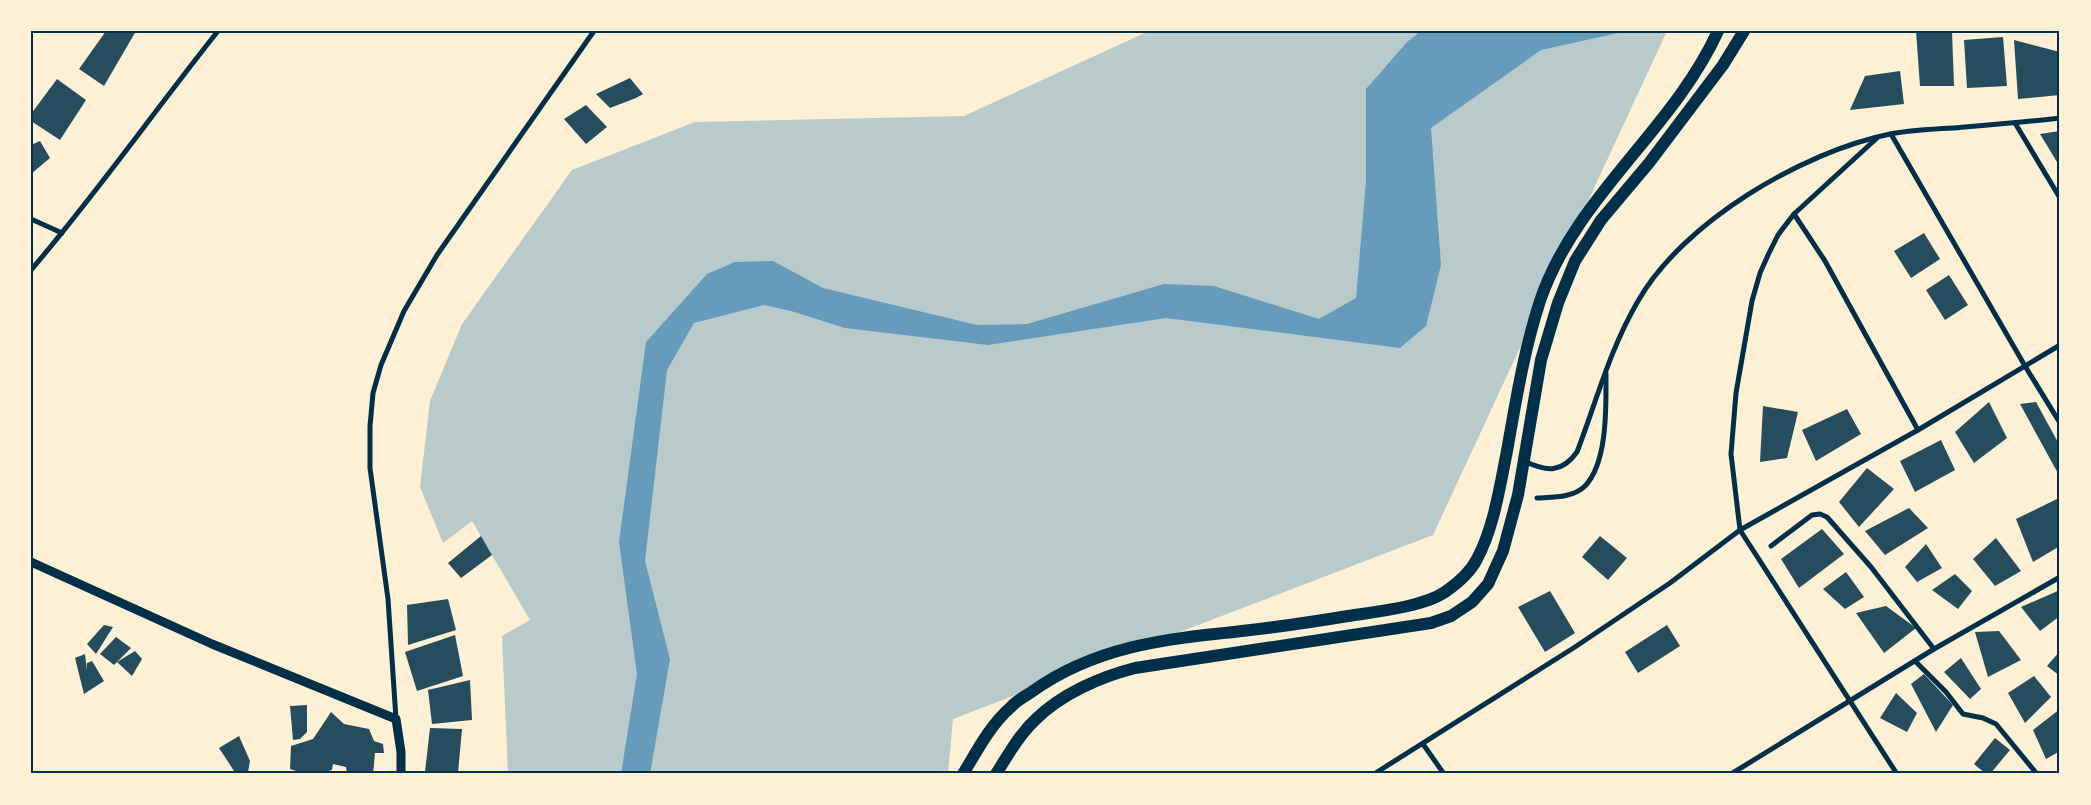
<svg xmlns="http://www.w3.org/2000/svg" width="2091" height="805" viewBox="0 0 2091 805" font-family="Arial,sans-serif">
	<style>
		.green { fill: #b9caca }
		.water { fill: #669bbc }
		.building { fill: #264d5e }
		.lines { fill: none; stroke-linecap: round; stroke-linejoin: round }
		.minor { stroke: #003049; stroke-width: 5 }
		.tertiary { stroke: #003049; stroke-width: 9 }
		.primary { stroke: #003049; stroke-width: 12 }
		.neatline { fill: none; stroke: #003049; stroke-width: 2 }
	</style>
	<rect width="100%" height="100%" fill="#fdf0d5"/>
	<path class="green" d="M 1149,31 L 1667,31 L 1433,535 L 953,719 L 948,774 L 508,774 L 502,636 L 530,620 L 472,521 L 443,543 L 420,487 L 430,401 L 462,324 L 572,170 L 695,122 L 964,116 Z"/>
	<path class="water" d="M 1421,31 L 1627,31 L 1541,50 L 1431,128 L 1441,265 L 1426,326 L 1400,348 L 1166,318 L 988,345 L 845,328 L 791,311 L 764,305 L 694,323 L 667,370 L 645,561 L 670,659 L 650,774 L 621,774 L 637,674 L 619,542 L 646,342 L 707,274 L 735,262 L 773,261 L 823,288 L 977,325 L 1027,324 L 1164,284 L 1214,286 L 1319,319 L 1356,298 L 1366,181 L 1366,89 L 1407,42 Z"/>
	<g class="building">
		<path d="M 106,31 L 136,31 L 104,86 L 79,69 Z"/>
		<path d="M 1916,31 L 1952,31 L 1954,86 L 1920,86 Z"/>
		<path d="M 2003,37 L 2007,86 L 1967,88 L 1964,40 Z"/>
		<path d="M 2014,40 L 2060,52 L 2060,95 L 2018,99 Z"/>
		<path d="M 1900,71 L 1904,104 L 1850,110 L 1865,76 Z"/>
		<path d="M 630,78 L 643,94 L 636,98 L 610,108 L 596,94 Z"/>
		<path d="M 57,79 L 86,100 L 60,140 L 31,121 L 31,114 Z"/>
		<path d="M 586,105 L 607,127 L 586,144 L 564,119 Z"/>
		<path d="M 2060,131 L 2060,167 L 2040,134 Z"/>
		<path d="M 40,141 L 50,158 L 31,174 L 31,145 Z"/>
		<path d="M 1924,233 L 1940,259 L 1911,278 L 1894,251 Z"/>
		<path d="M 1949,275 L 1968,305 L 1945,320 L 1926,290 Z"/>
		<path d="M 1989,402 L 2007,438 L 1974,463 L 1955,432 Z"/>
		<path d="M 2036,402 L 2060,446 L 2060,477 L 2020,404 Z"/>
		<path d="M 1763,406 L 1798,412 L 1787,458 L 1760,462 Z"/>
		<path d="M 1847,409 L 1861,434 L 1816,461 L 1802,430 Z"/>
		<path d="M 1941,440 L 1955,470 L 1915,492 L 1900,461 Z"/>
		<path d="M 1867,468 L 1894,489 L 1859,527 L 1839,502 Z"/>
		<path d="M 2059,498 L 2060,546 L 2033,562 L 2016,519 Z"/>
		<path d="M 1909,508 L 1928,528 L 1885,555 L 1865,531 Z"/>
		<path d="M 1822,529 L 1844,554 L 1799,588 L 1781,559 Z"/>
		<path d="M 481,536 L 492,555 L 461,578 L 448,563 Z"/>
		<path d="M 1600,536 L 1627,558 L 1608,580 L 1582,557 Z"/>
		<path d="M 1996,538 L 2021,571 L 1995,586 L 1973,559 Z"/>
		<path d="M 1926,544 L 1942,568 L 1917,582 L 1905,567 Z"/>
		<path d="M 1846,572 L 1864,597 L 1845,609 L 1823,589 Z"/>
		<path d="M 1955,574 L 1972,591 L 1958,609 L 1932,590 Z"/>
		<path d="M 2060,590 L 2060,616 L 2040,631 L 2021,607 Z"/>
		<path d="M 1550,591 L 1575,633 L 1545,652 L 1518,607 Z"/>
		<path d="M 448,599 L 456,630 L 408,645 L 407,605 Z"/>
		<path d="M 1886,606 L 1916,628 L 1884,653 L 1856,613 Z"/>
		<path d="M 104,625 L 113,627 L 96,654 L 87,644 Z"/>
		<path d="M 1667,625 L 1680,646 L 1638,673 L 1625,652 Z"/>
		<path d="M 1999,631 L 2021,660 L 1988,677 L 1975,632 Z"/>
		<path d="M 455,635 L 463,676 L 417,691 L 405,652 Z"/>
		<path d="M 116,637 L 131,648 L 114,665 L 100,654 Z"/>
		<path d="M 135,651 L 142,659 L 132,676 L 117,662 Z"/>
		<path d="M 2060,651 L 2060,676 L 2047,666 Z"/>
		<path d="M 85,654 L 87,670 L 87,663 L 92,661 L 104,681 L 84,694 L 75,658 Z"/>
		<path d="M 1961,658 L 1981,689 L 1970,699 L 1944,672 Z"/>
		<path d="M 1924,674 L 1953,705 L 1936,732 L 1911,684 Z"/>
		<path d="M 2034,676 L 2051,697 L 2025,723 L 2008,693 Z"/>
		<path d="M 470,680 L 472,720 L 432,724 L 428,690 Z"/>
		<path d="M 1896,693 L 1917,713 L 1907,732 L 1880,718 Z"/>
		<path d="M 307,705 L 307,732 L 300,739 L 293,740 L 290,706 Z"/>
		<path d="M 2060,709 L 2060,751 L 2046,759 L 2033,730 Z"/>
		<path d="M 331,712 L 344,724 L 369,729 L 374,741 L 383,744 L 384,753 L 375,753 L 373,774 L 347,774 L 346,767 L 333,764 L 332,770 L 320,774 L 306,774 L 290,769 L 291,746 L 313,739 Z"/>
		<path d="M 430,728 L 462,729 L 458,773 L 425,772 Z"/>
		<path d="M 239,736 L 250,761 L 248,772 L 246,774 L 236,774 L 219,748 Z"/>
		<path d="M 1995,738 L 2010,750 L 1990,774 L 1986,774 L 1974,764 Z"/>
	</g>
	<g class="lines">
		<g class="minor">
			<path d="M 2015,123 L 2060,198"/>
			<path d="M 1891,134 L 2025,366 L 2060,423"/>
			<path d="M 1877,138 L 1794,214 L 1778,235 L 1769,253 L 1760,273 L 1752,301 L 1736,393 L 1731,454 L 1740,530 L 1897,774"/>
			<path d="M 1794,214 L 1825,261 L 1918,430"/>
			<path d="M 31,219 L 62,233"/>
			<path d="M 31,270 C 97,193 155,110 218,31"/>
			<path d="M 1524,461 C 1547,472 1562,473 1577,452 C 1597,400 1609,351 1638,301 C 1683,222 1802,152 1890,134 C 1911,130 1933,129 1954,128 C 1989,125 2025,122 2060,118"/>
			<path d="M 1537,498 C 1553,497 1573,498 1585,486 C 1608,462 1606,405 1606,374"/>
			<path d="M 1771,546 L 1812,515 L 1820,514 L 1827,517 L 1871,567 L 1934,649"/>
			<path d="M 1915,661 L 1946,692 L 1963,714 L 1983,718 L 1996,724 L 2037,774"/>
			<path d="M 396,719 L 388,599 L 370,468 L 370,426 L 373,393 L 381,365 L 404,311 L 437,255 L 594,31"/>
			<path d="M 1423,744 L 1444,774"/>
			<path d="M 1374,774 L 1575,647 L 1670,583 L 1740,530 L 1918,430 L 2060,345"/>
			<path d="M 1731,774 L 1934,649 L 2060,577"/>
		</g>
		<path class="tertiary" d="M 31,562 L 212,644 L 396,719 L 401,752 L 401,774"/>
		<g class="primary">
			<path d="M 963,774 C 977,751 990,725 1011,707 C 1016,701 1024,697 1030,693 C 1095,646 1165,639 1242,631 C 1278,627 1312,622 1348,616 C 1374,612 1423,607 1445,592 C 1458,583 1470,573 1477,559 C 1494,527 1500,486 1507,451 C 1516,400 1524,350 1540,301 C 1575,197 1673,130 1718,31"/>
			<path d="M 996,774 C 1008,755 1019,735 1035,720 C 1061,694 1100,677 1135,668 L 1431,623 L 1451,616 L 1472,602 L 1488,584 L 1503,551 L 1518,495 L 1541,360 L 1558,303 L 1575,261 L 1601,220 L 1649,163 L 1723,65 L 1744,31"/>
		</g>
	</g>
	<rect width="2091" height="805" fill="none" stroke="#fdf0d5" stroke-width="65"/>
	<rect x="32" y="32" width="2026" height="740" class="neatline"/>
</svg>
